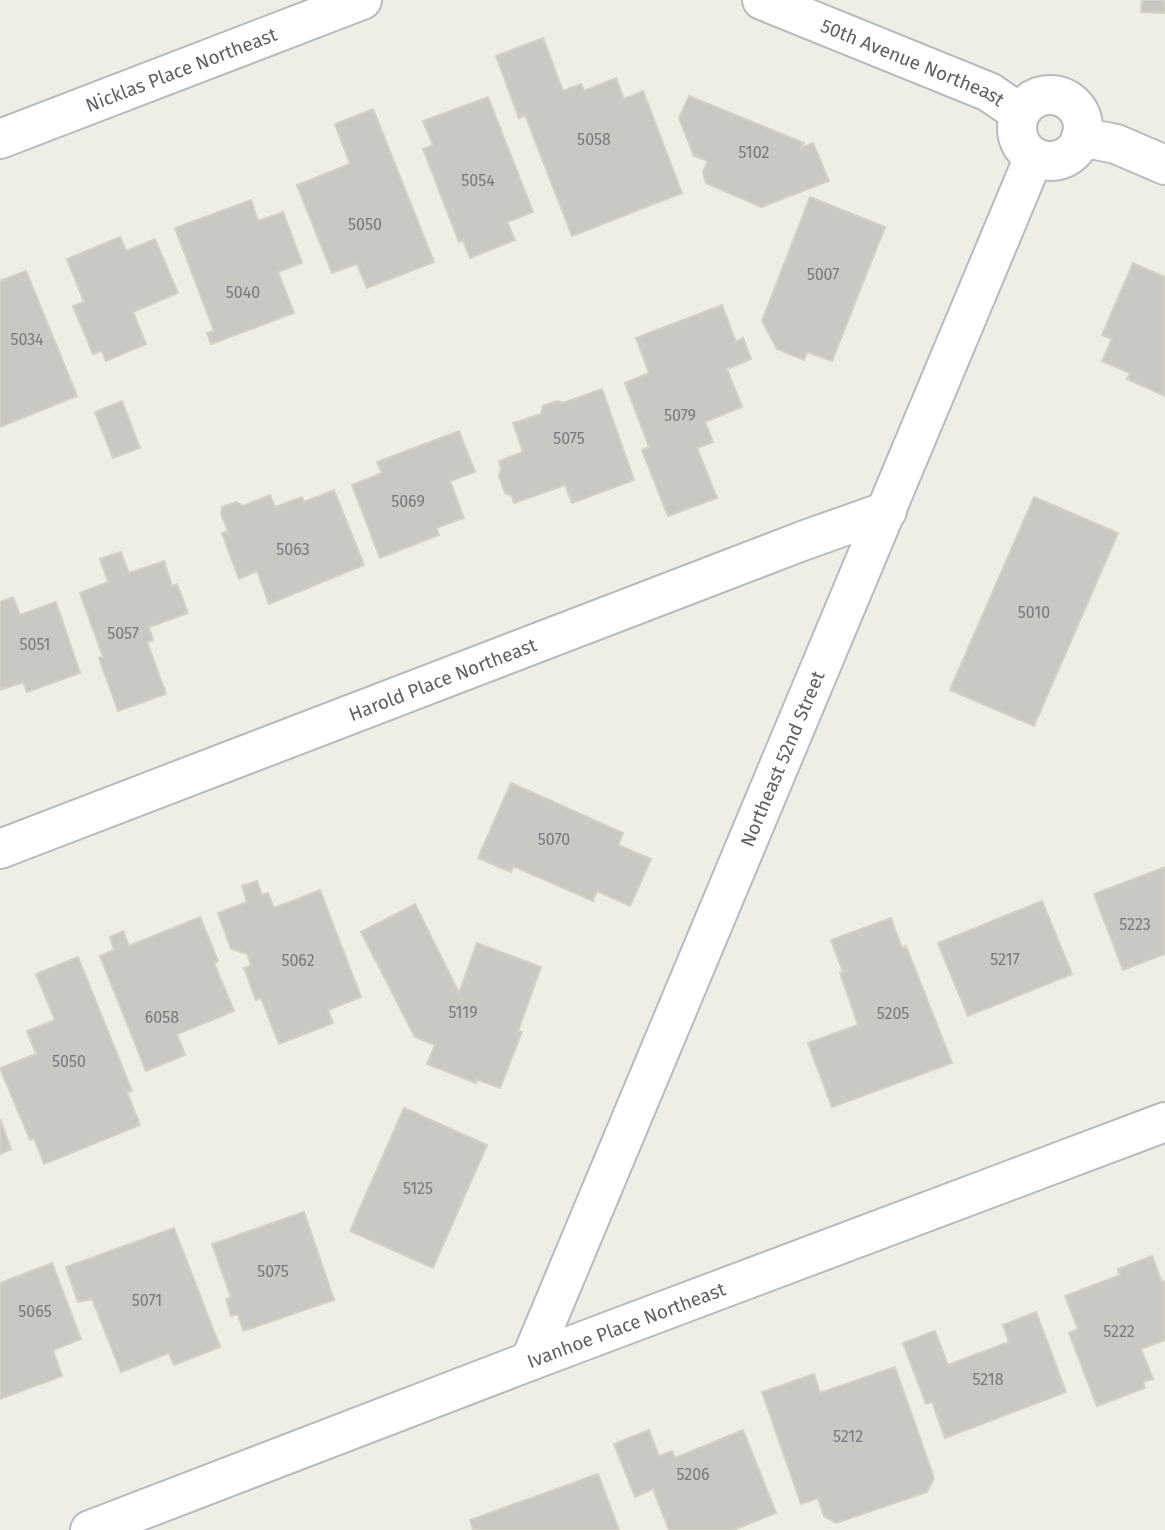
<svg xmlns="http://www.w3.org/2000/svg" width="1165" height="1530" viewBox="0 0 1165 1530" font-family="'Fira Sans',sans-serif">
	<style>
		.building { fill: #cac8c2; stroke: #d4d0c3; stroke-width: 2 }
		.lines { fill: none; stroke-linecap: round; stroke-linejoin: round }
		.minor-casing { stroke: #b7babf; stroke-width: 42 }
		.minor { stroke: #fff; stroke-width: 38 }
		.labels { text-anchor: middle; dominant-baseline: central; stroke-width: 6; stroke-linejoin: round; paint-order: stroke }
		.number-label { font-size: 16px; fill: #787a7d }
		.street-label { font-size: 19px; fill: #5d6066; stroke: #fff }
	</style>
	<rect width="100%" height="100%" fill="#efeee5"/>
	<g class="building">
		<path d="M 1142,0 L 1165,0 L 1165,13 L 1141,12 Z"/>
		<path d="M 543,38 L 563,91 L 581,84 L 584,91 L 616,78 L 624,99 L 643,91 L 682,193 L 572,236 L 525,115 L 519,118 L 496,56 Z"/>
		<path d="M 689,96 L 804,143 L 801,148 L 813,143 L 829,181 L 761,207 L 706,183 L 703,172 L 708,161 L 694,156 L 679,118 Z"/>
		<path d="M 488,97 L 533,212 L 507,222 L 515,240 L 470,258 L 463,240 L 459,242 L 423,149 L 433,145 L 423,121 Z"/>
		<path d="M 373,109 L 434,262 L 367,288 L 357,264 L 332,273 L 297,185 L 350,164 L 335,124 Z"/>
		<path d="M 810,197 L 885,227 L 832,361 L 807,352 L 804,360 L 777,349 L 762,321 Z"/>
		<path d="M 251,200 L 258,221 L 283,212 L 302,263 L 278,272 L 294,313 L 211,344 L 207,333 L 214,331 L 175,228 Z"/>
		<path d="M 120,237 L 126,251 L 155,239 L 178,293 L 133,312 L 146,344 L 106,361 L 102,351 L 93,354 L 73,306 L 84,302 L 67,259 Z"/>
		<path d="M 1133,263 L 1165,277 L 1165,396 L 1127,379 L 1130,373 L 1102,361 L 1112,339 L 1102,335 Z"/>
		<path d="M 26,271 L 77,396 L 0,427 L 0,281 Z"/>
		<path d="M 722,305 L 736,342 L 743,338 L 751,359 L 727,369 L 742,407 L 705,422 L 713,442 L 697,448 L 717,498 L 668,516 L 642,450 L 649,447 L 625,383 L 649,373 L 636,338 Z"/>
		<path d="M 602,389 L 634,480 L 572,503 L 565,485 L 514,503 L 512,496 L 505,493 L 499,476 L 501,469 L 499,461 L 523,452 L 513,423 L 541,414 L 543,406 L 557,401 L 563,403 Z"/>
		<path d="M 122,401 L 140,448 L 113,458 L 95,412 Z"/>
		<path d="M 459,431 L 475,472 L 450,481 L 464,518 L 436,528 L 439,535 L 380,558 L 352,485 L 382,473 L 377,462 Z"/>
		<path d="M 334,490 L 364,565 L 269,604 L 257,571 L 239,579 L 222,533 L 228,531 L 221,514 L 222,507 L 236,502 L 243,506 L 270,495 L 275,507 L 302,497 L 304,502 Z"/>
		<path d="M 1034,497 L 1118,533 L 1034,726 L 950,690 Z"/>
		<path d="M 121,552 L 129,573 L 164,561 L 172,586 L 177,584 L 188,613 L 149,627 L 153,640 L 147,642 L 166,694 L 118,711 L 99,658 L 103,657 L 80,593 L 108,582 L 100,559 Z"/>
		<path d="M 13,597 L 20,615 L 56,602 L 80,673 L 27,692 L 23,682 L 0,690 L 0,602 Z"/>
		<path d="M 511,783 L 623,833 L 618,845 L 651,859 L 630,906 L 597,891 L 593,901 L 513,866 L 511,872 L 478,858 Z"/>
		<path d="M 1165,867 L 1165,954 L 1123,970 L 1094,894 Z"/>
		<path d="M 257,881 L 262,895 L 268,893 L 274,908 L 320,890 L 361,997 L 328,1010 L 333,1023 L 279,1044 L 261,998 L 256,1000 L 244,968 L 251,966 L 247,954 L 231,949 L 218,913 L 247,902 L 242,886 Z"/>
		<path d="M 1042,901 L 1072,974 L 968,1016 L 938,943 Z"/>
		<path d="M 415,904 L 459,993 L 477,943 L 541,967 L 518,1031 L 522,1032 L 500,1088 L 476,1079 L 476,1083 L 427,1064 L 435,1045 L 415,1037 L 361,932 Z"/>
		<path d="M 200,917 L 218,961 L 214,963 L 234,1011 L 177,1034 L 185,1055 L 146,1071 L 100,956 L 114,950 L 110,937 L 123,931 L 129,946 Z"/>
		<path d="M 891,918 L 902,948 L 906,946 L 952,1063 L 832,1107 L 808,1043 L 858,1025 L 840,973 L 843,972 L 831,940 Z"/>
		<path d="M 78,957 L 132,1091 L 127,1092 L 140,1125 L 44,1164 L 34,1138 L 30,1140 L 0,1068 L 36,1054 L 27,1031 L 55,1020 L 36,974 Z"/>
		<path d="M 404,1108 L 487,1145 L 433,1268 L 350,1231 Z"/>
		<path d="M 0,1119 L 11,1149 L 0,1154 Z"/>
		<path d="M 304,1212 L 334,1300 L 243,1331 L 238,1314 L 231,1316 L 226,1299 L 231,1297 L 212,1244 Z"/>
		<path d="M 174,1228 L 220,1347 L 174,1365 L 169,1353 L 121,1372 L 92,1299 L 78,1302 L 66,1267 Z"/>
		<path d="M 1152,1256 L 1162,1282 L 1165,1281 L 1165,1340 L 1141,1349 L 1153,1379 L 1143,1382 L 1145,1388 L 1097,1406 L 1069,1333 L 1078,1329 L 1065,1296 L 1120,1275 L 1118,1269 Z"/>
		<path d="M 52,1263 L 81,1339 L 53,1350 L 62,1376 L 0,1399 L 0,1283 Z"/>
		<path d="M 1036,1312 L 1066,1392 L 945,1438 L 932,1402 L 926,1404 L 903,1343 L 935,1331 L 948,1365 L 1009,1342 L 1003,1325 Z"/>
		<path d="M 895,1367 L 934,1478 L 927,1492 L 836,1523 L 824,1516 L 818,1498 L 801,1504 L 762,1392 L 814,1374 L 820,1393 Z"/>
		<path d="M 649,1430 L 659,1456 L 672,1451 L 675,1458 L 743,1430 L 776,1513 L 733,1530 L 669,1530 L 653,1489 L 635,1497 L 614,1444 Z"/>
		<path d="M 598,1474 L 619,1530 L 473,1530 L 470,1520 Z"/>
	</g>
	<g class="lines">
		<defs>
			<g id="minor">
				<path id="s1" d="M 762,0 L 989,92 L 1020,113"/>
				<circle cx="1050" cy="128" r="33"/>
				<path d="M 1081,137 L 1116,144 L 1165,165"/>
				<path id="s2" d="M 0,139 L 362,0"/>
				<path id="s3" d="M 0,849 L 805,540 L 887,511"/>
				<path id="s4" d="M 530,1361 L 1034,157"/>
				<path id="s5" d="M 90,1530 L 530,1361 L 1165,1122"/>
			</g>
		</defs>
		<use href="#minor" class="minor-casing"/>
		<use href="#minor" class="minor"/>
	</g>
	<g class="labels">
		<g class="number-label">
			<text x="594" y="139">5058</text>
			<text x="754" y="152">5102</text>
			<text x="478" y="180">5054</text>
			<text x="365" y="224">5050</text>
			<text x="823" y="274">5007</text>
			<text x="243" y="292">5040</text>
			<text x="27" y="339">5034</text>
			<text x="680" y="415">5079</text>
			<text x="569" y="438">5075</text>
			<text x="408" y="501">5069</text>
			<text x="293" y="549">5063</text>
			<text x="1034" y="612">5010</text>
			<text x="123" y="633">5057</text>
			<text x="35" y="644">5051</text>
			<text x="554" y="839">5070</text>
			<text x="1135" y="924">5223</text>
			<text x="1005" y="959">5217</text>
			<text x="298" y="960">5062</text>
			<text x="463" y="1012">5119</text>
			<text x="893" y="1013">5205</text>
			<text x="162" y="1017">6058</text>
			<text x="69" y="1061">5050</text>
			<text x="418" y="1188">5125</text>
			<text x="273" y="1271">5075</text>
			<text x="147" y="1300">5071</text>
			<text x="35" y="1311">5065</text>
			<text x="1119" y="1331">5222</text>
			<text x="988" y="1379">5218</text>
			<text x="848" y="1436">5212</text>
			<text x="693" y="1474">5206</text>
		</g>
		<g class="street-label">
			<text stroke="none"><textPath href="#s1" startOffset="163">50th Avenue Northeast</textPath></text>
			<text stroke="none"><textPath href="#s2" startOffset="194">Nicklas Place Northeast</textPath></text>
			<text stroke="none"><textPath href="#s3" startOffset="474">Harold Place Northeast</textPath></text>
			<text stroke="none"><textPath href="#s4" startOffset="653">Northeast 52nd Street</textPath></text>
			<text stroke="none"><textPath href="#s5" startOffset="574">Ivanhoe Place Northeast</textPath></text>
		</g>
	</g>
</svg>
